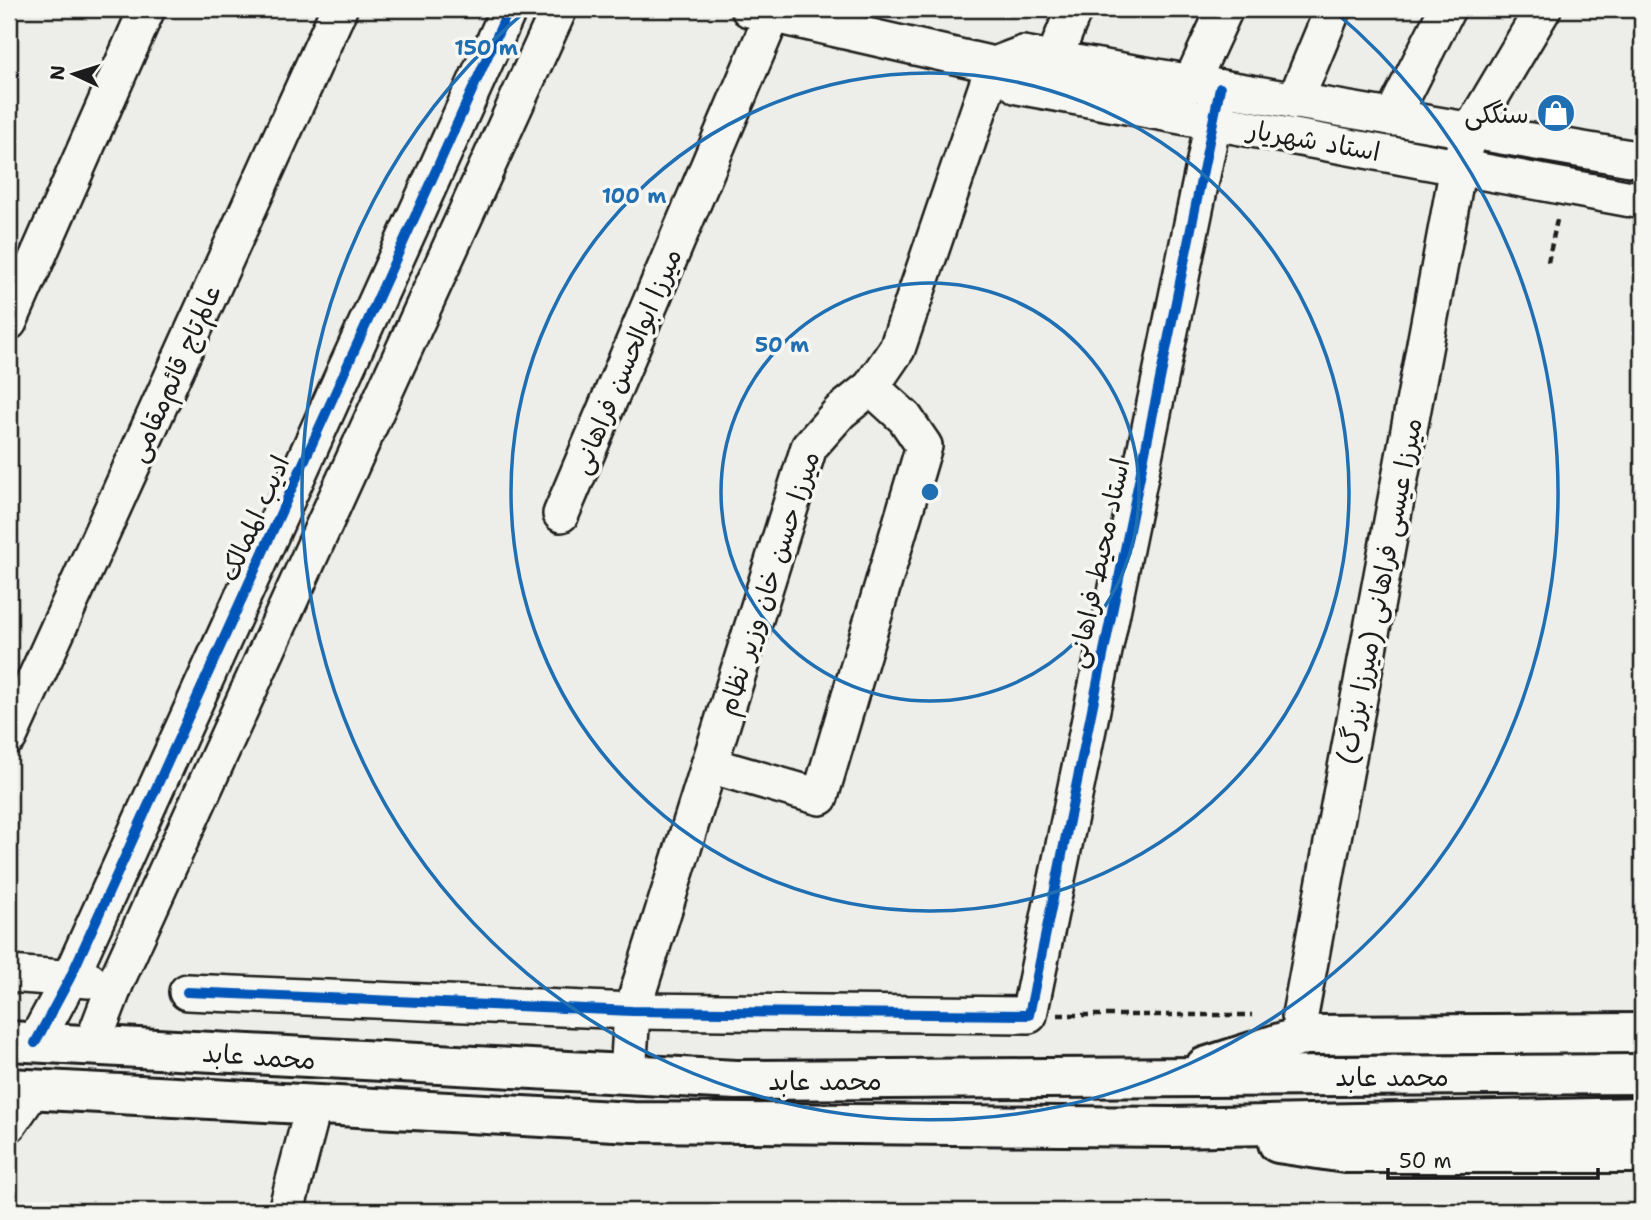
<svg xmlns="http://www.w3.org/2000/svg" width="1651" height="1220" viewBox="0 0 1651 1220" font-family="'Shantell Sans','Playpen Sans Arabic',sans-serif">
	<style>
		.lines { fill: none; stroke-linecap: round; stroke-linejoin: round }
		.minor-casing { stroke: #1c1c1c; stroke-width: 40 }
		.major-casing { stroke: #1c1c1c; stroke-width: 44 }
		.path { stroke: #1c1c1c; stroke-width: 4.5; stroke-dasharray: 7 5; stroke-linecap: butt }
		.minor { stroke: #f6f6f2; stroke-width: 35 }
		.major { stroke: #f6f6f2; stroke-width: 38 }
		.cycleway-casing { stroke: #f6f6f2; stroke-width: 15 }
		.cycleway { stroke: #0057b8; stroke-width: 10 }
		.ring { fill: none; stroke: #1f6fb2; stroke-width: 3.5 }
		.labels { text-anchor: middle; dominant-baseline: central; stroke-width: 7; stroke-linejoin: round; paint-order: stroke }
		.poi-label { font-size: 26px; fill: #1c1c1c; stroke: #f6f6f2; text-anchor: end }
		.street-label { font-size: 26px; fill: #1c1c1c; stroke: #f6f6f2 }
		.centre { fill: #1f6fb2; stroke: #f6f6f2; stroke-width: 3.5 }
		.ring-label { font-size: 21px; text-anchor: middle; font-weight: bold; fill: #1f6fb2; stroke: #f6f6f2; stroke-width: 7; stroke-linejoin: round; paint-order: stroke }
	</style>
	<rect width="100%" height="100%" fill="#edede9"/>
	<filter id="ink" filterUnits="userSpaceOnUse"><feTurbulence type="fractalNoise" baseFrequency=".0143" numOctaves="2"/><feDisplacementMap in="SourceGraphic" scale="14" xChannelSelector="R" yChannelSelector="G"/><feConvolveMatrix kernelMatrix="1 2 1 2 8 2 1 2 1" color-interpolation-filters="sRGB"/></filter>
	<g filter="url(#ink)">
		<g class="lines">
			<defs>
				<g id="minor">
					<path d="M 749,9 L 994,65 L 1018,86 L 1642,201"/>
					<path d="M 1054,59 L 1074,9"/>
					<path d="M 994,65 L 1023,54 L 1642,160"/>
					<path d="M 1191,83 L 1225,9"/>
					<path d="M 1295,101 L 1333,9"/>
					<path d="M 1392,118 L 1447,9"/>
					<path d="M 9,322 L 147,9"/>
					<path d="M 561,514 L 773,14"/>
					<path d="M 9,737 L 339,9"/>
					<path d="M 709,765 L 820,797 L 924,446 L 905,418 L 871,387"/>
					<path d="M 9,974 L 89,980"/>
					<path d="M 187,992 L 632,1011 L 1029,1015 L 1220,88"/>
					<path d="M 1300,1015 L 1458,167 L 1470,132 L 1543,9"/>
					<path d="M 35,1043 L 70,978 L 509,9"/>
					<path d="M 92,1045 L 116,982 L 559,9"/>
					<path d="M 628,1075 L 632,1011 L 809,447 L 840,412 L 871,387 L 897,349 L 994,65"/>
					<path d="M 9,1124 L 33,1089"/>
					<path d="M 286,1211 L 314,1104"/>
				</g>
				<g id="major">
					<path d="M 9,1041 L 736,1080 L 1642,1074"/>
					<path d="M 1205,1067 L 1305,1035 L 1642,1033"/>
					<path d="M 9,1088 L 633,1122 L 1172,1127 L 1642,1117"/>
					<path d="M 1278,1143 L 1345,1153 L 1642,1153"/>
				</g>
			</defs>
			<use href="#minor" class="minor-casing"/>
			<use href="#major" class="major-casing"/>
			<g class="path">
				<path d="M 1548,262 L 1558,215"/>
				<path d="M 1058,1015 L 1252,1015"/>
			</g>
			<use href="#minor" class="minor"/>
			<use href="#major" class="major"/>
			<defs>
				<g id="cycleway">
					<path d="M 187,992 L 632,1011 L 1029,1015 L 1220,88"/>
					<path d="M 35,1043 L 70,978 L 509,9"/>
				</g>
			</defs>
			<use href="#cycleway" class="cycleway-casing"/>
			<use href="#cycleway" class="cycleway"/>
		</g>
	</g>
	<g class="ring">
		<circle cx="930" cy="492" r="209"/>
		<circle cx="930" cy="492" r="419"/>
		<path d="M1334 11A628 628 0 1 1 526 11"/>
	</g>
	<defs>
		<symbol id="shop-disc" viewBox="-11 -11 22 22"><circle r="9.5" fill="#1f6fb2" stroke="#f6f6f2"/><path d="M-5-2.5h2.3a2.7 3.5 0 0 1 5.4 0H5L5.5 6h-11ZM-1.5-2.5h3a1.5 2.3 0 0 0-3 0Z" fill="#fff"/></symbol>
	</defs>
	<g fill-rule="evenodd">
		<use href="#shop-disc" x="1534" y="91" width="44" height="44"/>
	</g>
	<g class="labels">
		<g class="poi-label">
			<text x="1529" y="113">سنگکی</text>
		</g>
		<g class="street-label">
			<text transform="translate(1314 140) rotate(10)">استاد شهریار</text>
			<text transform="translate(626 361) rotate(-67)">میرزا ابوالحسن فراهانی</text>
			<text transform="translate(174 373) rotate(-66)">عالم‌تاج قائم‌مقامی</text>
			<text transform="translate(254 518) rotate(-66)">ادیب الممالک</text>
			<text transform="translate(1098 563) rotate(-78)">استاد محیط فراهانی</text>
			<text transform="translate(768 583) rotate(-72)">میرزا حسن خان وزیر نظام</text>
			<text transform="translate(1379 591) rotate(-79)">میرزا عیسی فراهانی (میرزا بزرگ)</text>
			<text transform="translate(259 1056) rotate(4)">محمد عابد</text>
			<text x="1392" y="1076">محمد عابد</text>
			<text x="825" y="1080">محمد عابد</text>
		</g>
	</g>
	<circle cx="930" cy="492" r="10" class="centre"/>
	<g class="ring-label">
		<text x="486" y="55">150 m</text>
		<text x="634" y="203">100 m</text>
		<text x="782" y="352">50 m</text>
	</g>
	<rect width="1651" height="1220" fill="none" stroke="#f6f6f2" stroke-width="35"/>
	<rect x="18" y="18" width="1616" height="1185" fill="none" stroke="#1c1c1c" stroke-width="2.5" filter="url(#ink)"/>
	<g transform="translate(74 74) rotate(274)" stroke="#f6f6f2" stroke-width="5" paint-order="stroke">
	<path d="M0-5L12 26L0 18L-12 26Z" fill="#1c1c1c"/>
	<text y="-10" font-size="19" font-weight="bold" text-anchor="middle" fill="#1c1c1c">N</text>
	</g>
	<path d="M1388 1168v10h210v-10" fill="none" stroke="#1c1c1c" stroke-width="3.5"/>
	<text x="1399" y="1168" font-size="21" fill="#1c1c1c" stroke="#f6f6f2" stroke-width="5" paint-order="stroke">50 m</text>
</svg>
